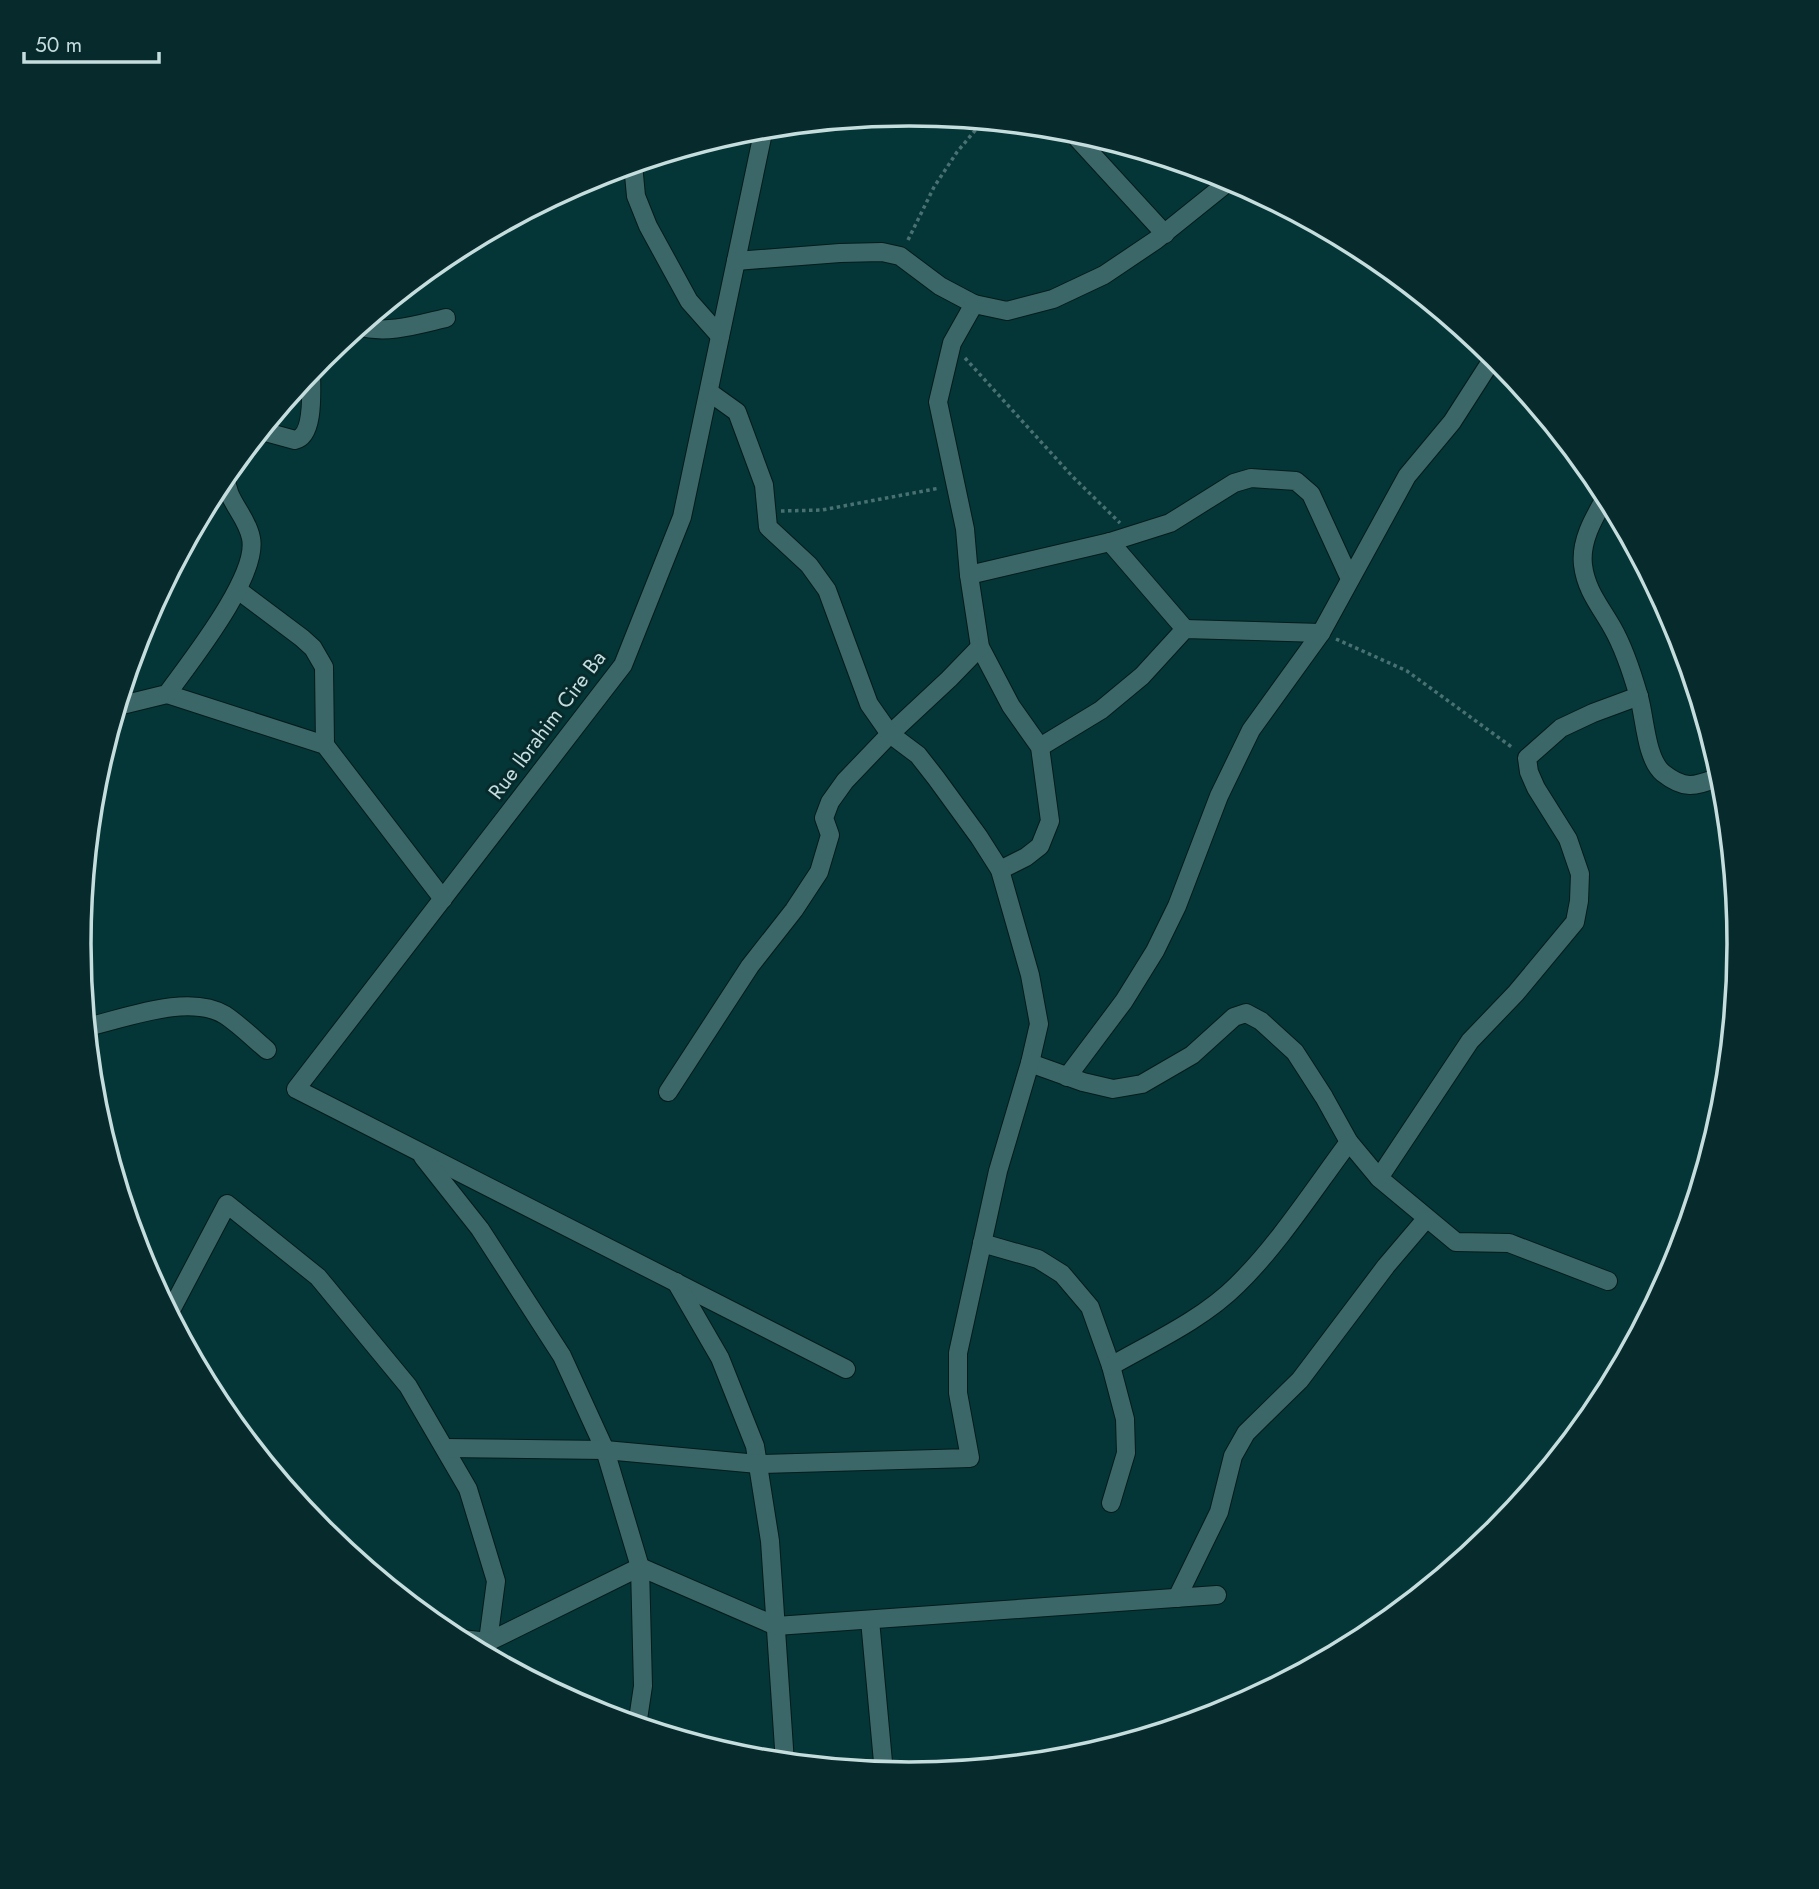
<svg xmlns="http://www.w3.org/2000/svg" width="1819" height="1889" viewBox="0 0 1819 1889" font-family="Jost,sans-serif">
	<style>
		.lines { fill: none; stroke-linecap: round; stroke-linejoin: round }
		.minor-casing { stroke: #041b1b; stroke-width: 20 }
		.path { stroke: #497172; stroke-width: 3.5; stroke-dasharray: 3.5 3.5; stroke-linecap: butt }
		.minor { stroke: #3c6769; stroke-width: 18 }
		.labels { text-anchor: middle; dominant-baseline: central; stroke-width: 6; stroke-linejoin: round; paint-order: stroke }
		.street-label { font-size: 21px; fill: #c6ddde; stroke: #072a2c }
		.rim { fill: none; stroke: #c6ddde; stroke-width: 3.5 }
	</style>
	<rect width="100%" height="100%" fill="#053637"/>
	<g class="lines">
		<defs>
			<g id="minor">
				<path d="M 764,128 L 682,517 L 623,665 L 296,1089 L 846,1369"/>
				<path d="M 1073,130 L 1077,138 L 1165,234"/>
				<path d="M 633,164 L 636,196 L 648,226 L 689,301 L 720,336"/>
				<path d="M 736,261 L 840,253 L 882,252 L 900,256 L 940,286 L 974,304"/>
				<path d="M 359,326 C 386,335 420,324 446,318"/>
				<path d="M 262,431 L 295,440 C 315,436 311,388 311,371"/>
				<path d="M 1607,495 C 1595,516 1580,540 1583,565 C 1586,590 1600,606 1612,627 C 1623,646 1633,676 1639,697 C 1645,718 1646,759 1663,773 C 1687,792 1697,785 1722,776"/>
				<path d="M 1110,542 L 1185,629"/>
				<path d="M 969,575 L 1110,542 L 1170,523 L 1234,483 L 1251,478 L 1296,481 L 1311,494 L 1350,579"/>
				<path d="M 238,590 L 302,638 L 313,648 L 324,667 L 325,745"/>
				<path d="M 167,694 L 325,745 L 443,899"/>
				<path d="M 118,706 L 167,694 C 190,662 259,576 251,538 C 246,513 225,501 226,474"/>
				<path d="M 1040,747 L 1101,710 L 1142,676 L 1185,629 L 1321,633"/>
				<path d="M 1000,870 L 1026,857 L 1040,846 L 1050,821 L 1040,747 L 1011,706 L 980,647 L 969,575 L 965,529 L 938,402 L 952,343 L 974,304 L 1007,311 L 1053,299 L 1104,275 L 1156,240 L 1232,179"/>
				<path d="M 87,1027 C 126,1018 189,993 225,1015 C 240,1025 254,1039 267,1050"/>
				<path d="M 1030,1063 L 1083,1082 L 1113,1089 L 1142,1084 L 1192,1055 L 1234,1017 L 1246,1013 L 1261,1021 L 1295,1052 L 1324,1097 L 1349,1142 L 1379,1178 L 1456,1242 L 1509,1243 L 1608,1281"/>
				<path d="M 1067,1077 L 1124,1001 L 1155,951 L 1177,906 L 1219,796 L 1251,730 L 1321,633 L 1407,476 L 1452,422 L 1495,355"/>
				<path d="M 668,1092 L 750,966 L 794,910 L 819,872 L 830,835 L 824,818 L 830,802 L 845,781 L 890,734 L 949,679 L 980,647"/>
				<path d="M 423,1157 L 480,1229 L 562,1356 L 605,1450 L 640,1567 L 643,1686 L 637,1726"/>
				<path d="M 1379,1178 L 1470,1041 L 1516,993 L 1575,922 L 1579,901 L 1580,874 L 1568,839 L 1536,788 L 1529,772 L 1527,758 L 1561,728 L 1593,713 L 1639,696"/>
				<path d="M 982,1243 L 1038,1259 L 1062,1274 L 1090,1307 L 1111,1366 L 1125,1419 L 1126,1453 L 1111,1503"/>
				<path d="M 676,1282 L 720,1358 L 755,1446 L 770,1541 L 785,1763"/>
				<path d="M 169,1314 L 227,1204 L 318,1277 L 408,1386 L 468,1489 L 496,1581 L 486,1656"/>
				<path d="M 1111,1366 C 1153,1342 1203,1319 1237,1285 C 1278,1245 1314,1189 1349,1142"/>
				<path d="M 445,1448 L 605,1450 L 758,1464 L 970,1458 L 958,1393 L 958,1353 L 998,1171 L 1030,1063 L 1039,1024 L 1030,975 L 1000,870 L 979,837 L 936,778 L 918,755 L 890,734 L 869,704 L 827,590 L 809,565 L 768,527 L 764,485 L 737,412 L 709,392"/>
				<path d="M 1177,1598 L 1219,1512 L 1233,1456 L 1246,1433 L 1300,1380 L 1386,1266 L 1426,1219"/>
				<path d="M 870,1620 L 884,1773"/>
				<path d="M 453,1638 L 488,1642 L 640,1567 L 776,1626 L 1217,1595"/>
			</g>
		</defs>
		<use href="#minor" class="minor-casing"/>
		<g class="path">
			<path d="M 908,240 L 934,187 L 957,152 L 983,121"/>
			<path d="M 965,358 L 1072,476 L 1120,523"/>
			<path d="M 781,511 L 822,510 L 940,488"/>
			<path d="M 1336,639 L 1407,671 L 1513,748"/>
		</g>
		<use href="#minor" class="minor"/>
	</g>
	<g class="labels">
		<g class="street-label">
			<text transform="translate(547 725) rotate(-53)">Rue Ibrahim Cire Ba</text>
		</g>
	</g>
	<path d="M0 0H1819V1889H0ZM91 944a818 818 0 1 1 1636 0a818 818 0 1 1-1636 0Z" fill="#072a2c" fill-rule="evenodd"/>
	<path class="rim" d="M91 944a818 818 0 1 1 1636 0a818 818 0 1 1-1636 0Z"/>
	<path d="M24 52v10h135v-10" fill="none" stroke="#c6ddde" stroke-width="3.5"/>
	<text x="35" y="52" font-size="21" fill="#c6ddde" stroke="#072a2c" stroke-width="5" paint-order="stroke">50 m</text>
</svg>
